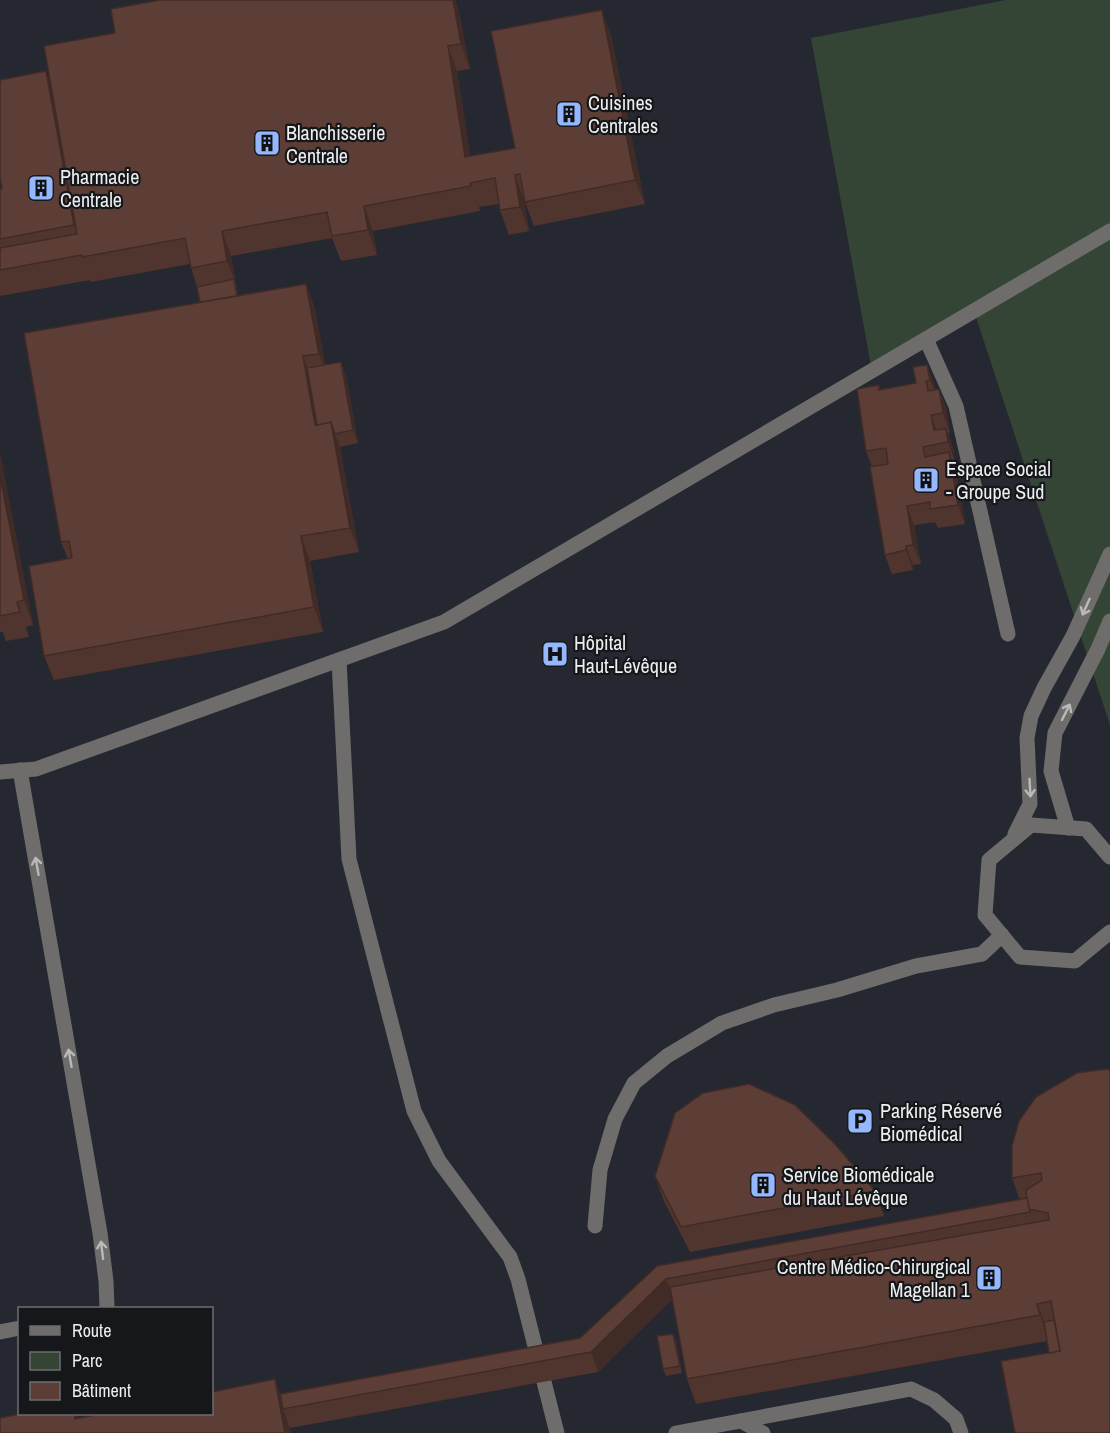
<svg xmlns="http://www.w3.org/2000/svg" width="1110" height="1433" viewBox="0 0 1110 1433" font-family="'Archivo Narrow',sans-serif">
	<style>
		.built { fill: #262831; fill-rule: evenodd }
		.green { fill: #344536 }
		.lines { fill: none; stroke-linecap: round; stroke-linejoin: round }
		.minor { stroke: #6e6d6b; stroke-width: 15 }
		.wall { fill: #50352e }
		.shaded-wall { fill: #412b26 }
		.building { fill: #5d3e36; stroke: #412b26; stroke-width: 1.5 }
		.oneway { stroke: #bababb }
		.labels { text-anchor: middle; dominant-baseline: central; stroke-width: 4.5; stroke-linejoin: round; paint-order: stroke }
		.poi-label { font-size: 20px; fill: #edeef0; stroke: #16171a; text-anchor: start }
	</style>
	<rect width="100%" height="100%" fill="#1f2024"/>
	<path class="built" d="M 0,0 L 1110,0 L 1110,1433 L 0,1433 ZM 20,1308 L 212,1308 L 212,1414 L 20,1414 Z"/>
	<path class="green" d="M 1006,0 L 1110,0 L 1110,725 L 974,311 L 872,371 L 811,38 Z"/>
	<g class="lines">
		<g class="minor">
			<path d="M 926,339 L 956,406 L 1008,634"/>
			<path d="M 339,660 L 349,859 L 414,1111 L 439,1161 L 510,1257 L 518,1279 L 557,1433"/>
			<path d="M 20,770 L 100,1233 L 106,1281 L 107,1308"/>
			<path d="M 0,772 L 36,769 L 444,622 L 1110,231"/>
			<path d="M 1068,828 L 1051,771 L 1055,733 L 1098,649 L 1110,621"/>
			<path d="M 1015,834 L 1030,804 L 1027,738 L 1031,716 L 1044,688 L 1073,636 L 1110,554"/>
			<path d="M 1110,857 L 1086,829 L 1031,825 L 989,860 L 985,915 L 1020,957 L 1075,961 L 1110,932"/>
			<path d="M 595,1226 L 600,1170 L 615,1119 L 634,1083 L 667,1056 L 722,1023 L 774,1005 L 837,990 L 916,966 L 982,954 L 1002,935"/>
			<path d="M 0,1332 L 20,1328"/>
			<path d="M 741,1421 L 763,1433"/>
			<path d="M 676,1433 L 911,1389 L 934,1400 L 956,1419 L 961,1433"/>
		</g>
	</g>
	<g class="wall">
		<path d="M 160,0 L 455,0 L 458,8 L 470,69 L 457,71 L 470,156 L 515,148 L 611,35 L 645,204 L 534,226 L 524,199 L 524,200 L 529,231 L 509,235 L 500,210 L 499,204 L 479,207 L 480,211 L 373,231 L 377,255 L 341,261 L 332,238 L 231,256 L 238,295 L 306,284 L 315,309 L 325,365 L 346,376 L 358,443 L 340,447 L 359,552 L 310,561 L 323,632 L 54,680 L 44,656 L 68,559 L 61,542 L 200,302 L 197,287 L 190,264 L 91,282 L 90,280 L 0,296 L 0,189 L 2,189 L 50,80 Z"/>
		<path d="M 927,365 L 935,389 L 939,389 L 946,408 L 950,433 L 948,433 L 953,448 L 955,462 L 952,463 L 956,472 L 965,524 L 938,528 L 935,522 L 914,525 L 921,564 L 913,565 L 913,570 L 892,574 L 885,555 L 872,467 L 866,451 L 879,385 L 880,390 L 916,383 Z"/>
		<path d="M 0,453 L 33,625 L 26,627 L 29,637 L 6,641 L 3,632 L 0,632 Z"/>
		<path d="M 1106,1069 L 1049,1353 L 1047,1341 L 696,1404 L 687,1379 L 672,1299 L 598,1372 L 290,1428 L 289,1426 L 291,1433 L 0,1433 L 25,1413 L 77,1413 L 79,1419 L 275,1379 L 280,1395 L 580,1338 L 657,1266 L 1020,1200 L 1012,1178 Z"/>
		<path d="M 655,1176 L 875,1191 L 884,1216 L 690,1252 L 664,1201 Z"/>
		<path d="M 673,1334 L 676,1341 L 682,1373 L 666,1376 L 663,1369 Z"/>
	</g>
	<g class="shaded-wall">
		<path d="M 453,0 L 455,0 L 458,8 L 470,69 L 461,44 Z"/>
		<path d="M 602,10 L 611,35 L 645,204 L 635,180 Z"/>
		<path d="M 448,46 L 457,71 L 475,182 L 465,157 Z"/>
		<path d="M 46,71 L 58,104 L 86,258 L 74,225 Z"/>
		<path d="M 515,175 L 524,200 L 529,231 L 520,207 Z"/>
		<path d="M 364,206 L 373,231 L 377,255 L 368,230 Z"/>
		<path d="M 222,231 L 231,256 L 242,321 L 240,314 L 234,279 L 227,261 Z"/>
		<path d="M 306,284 L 315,309 L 328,379 L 319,354 Z"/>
		<path d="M 303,356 L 312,381 L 322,436 L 315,425 Z"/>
		<path d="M 341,362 L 346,376 L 358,443 L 353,430 Z"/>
		<path d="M 927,365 L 934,384 L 938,400 L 930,380 Z"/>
		<path d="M 939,389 L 946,408 L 950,433 L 943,413 Z"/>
		<path d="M 931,415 L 938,434 L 934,430 Z"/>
		<path d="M 331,422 L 340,447 L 359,552 L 350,528 Z"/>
		<path d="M 946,429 L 953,448 L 955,462 L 948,442 Z"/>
		<path d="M 949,452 L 956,472 L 965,524 L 958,505 Z"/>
		<path d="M 0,453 L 33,625 L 24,600 L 0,476 Z"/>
		<path d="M 907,506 L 914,525 L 921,564 L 913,545 Z"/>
		<path d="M 301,536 L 310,561 L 323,632 L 314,607 Z"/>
		<path d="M 906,546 L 913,565 L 913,570 L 906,550 Z"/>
		<path d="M 666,1279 L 674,1298 L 598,1372 L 591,1352 Z"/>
		<path d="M 1037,1304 L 1047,1329 L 1049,1340 L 1040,1315 Z"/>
		<path d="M 673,1334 L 676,1341 L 682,1373 L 680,1366 Z"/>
		<path d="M 275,1379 L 285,1408 L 283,1409 L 289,1426 L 291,1433 L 285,1433 Z"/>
		<path d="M 75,1413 L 77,1413 L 84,1433 L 75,1419 Z"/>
	</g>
	<g class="building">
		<path d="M 160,0 L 453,0 L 461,44 L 448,46 L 465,157 L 515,148 L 491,31 L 602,10 L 635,180 L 525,202 L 520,174 L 515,175 L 520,207 L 500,210 L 495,178 L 470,183 L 471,186 L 364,206 L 368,230 L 332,236 L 327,212 L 222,231 L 227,261 L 191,268 L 185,238 L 82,257 L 82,255 L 0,270 L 0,248 L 77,234 L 44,46 L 115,33 L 111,9 Z"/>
		<path d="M 46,71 L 74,225 L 0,239 L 0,189 L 2,189 L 0,177 L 0,80 Z"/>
		<path d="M 234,279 L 237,296 L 200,302 L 197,287 Z"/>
		<path d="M 306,284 L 319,354 L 303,356 L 315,425 L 331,422 L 350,528 L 301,536 L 314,607 L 44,656 L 29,566 L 72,558 L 69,541 L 61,542 L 24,333 Z"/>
		<path d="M 341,362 L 353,430 L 335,434 L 331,422 L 317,425 L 307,368 Z"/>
		<path d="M 927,365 L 930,380 L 926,381 L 928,391 L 939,389 L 943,413 L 931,415 L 934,430 L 946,429 L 948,442 L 923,447 L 925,457 L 949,452 L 958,505 L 930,509 L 930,502 L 907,506 L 913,545 L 906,546 L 906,550 L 885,555 L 870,467 L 888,464 L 886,448 L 866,451 L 857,389 L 879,385 L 879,390 L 916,383 L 913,367 Z"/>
		<path d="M 0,476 L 24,600 L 17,602 L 20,612 L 0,616 Z"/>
		<path d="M 1106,1069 L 1110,1070 L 1110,1433 L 1015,1433 L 1001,1361 L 1060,1351 L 1051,1301 L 1037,1304 L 1040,1315 L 687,1379 L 670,1287 L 1049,1220 L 1048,1213 L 1028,1209 L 1026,1190 L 1042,1180 L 1041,1173 L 1012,1178 L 1012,1146 L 1019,1121 L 1036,1097 L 1077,1073 Z"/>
		<path d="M 749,1084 L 795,1105 L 834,1143 L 875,1191 L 681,1227 L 655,1176 L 675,1113 L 703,1093 Z"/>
		<path d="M 1027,1198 L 1030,1212 L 666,1279 L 591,1352 L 283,1409 L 280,1394 L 580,1338 L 657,1266 Z"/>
		<path d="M 1054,1320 L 1060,1351 L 1049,1353 L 1044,1322 Z"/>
		<path d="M 673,1334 L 680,1366 L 663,1369 L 657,1336 Z"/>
		<path d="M 275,1379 L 285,1433 L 0,1433 L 0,1418 L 25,1413 L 75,1413 L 75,1419 L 105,1413 L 212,1413 L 212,1392 Z"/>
	</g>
	<defs><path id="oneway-shaft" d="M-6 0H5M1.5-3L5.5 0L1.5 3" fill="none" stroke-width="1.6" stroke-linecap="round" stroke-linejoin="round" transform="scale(1.5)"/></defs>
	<g class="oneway">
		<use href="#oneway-shaft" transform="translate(1086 607) rotate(114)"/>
		<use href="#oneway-shaft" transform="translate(1066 712) rotate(-63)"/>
		<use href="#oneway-shaft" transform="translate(1030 788) rotate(87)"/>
		<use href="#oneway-shaft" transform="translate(37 866) rotate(-100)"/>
		<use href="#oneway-shaft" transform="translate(70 1058) rotate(-100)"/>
		<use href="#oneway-shaft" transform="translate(102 1250) rotate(-97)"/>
	</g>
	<defs>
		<symbol id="building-square" viewBox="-11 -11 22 22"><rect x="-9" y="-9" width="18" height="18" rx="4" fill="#94b7fd" stroke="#16171a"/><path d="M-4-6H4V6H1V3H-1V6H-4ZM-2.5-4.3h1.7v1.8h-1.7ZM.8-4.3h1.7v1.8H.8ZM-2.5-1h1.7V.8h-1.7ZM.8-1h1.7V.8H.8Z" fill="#111"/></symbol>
		<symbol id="hospital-square" viewBox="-11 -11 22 22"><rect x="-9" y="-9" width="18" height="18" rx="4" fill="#94b7fd" stroke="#16171a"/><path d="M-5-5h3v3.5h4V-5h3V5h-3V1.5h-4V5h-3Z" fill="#111"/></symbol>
		<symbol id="parking-square" viewBox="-11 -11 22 22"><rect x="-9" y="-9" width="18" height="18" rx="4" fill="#94b7fd" stroke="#16171a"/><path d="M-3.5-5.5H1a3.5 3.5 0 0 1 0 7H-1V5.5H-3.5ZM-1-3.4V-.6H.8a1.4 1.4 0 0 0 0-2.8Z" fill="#111"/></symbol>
	</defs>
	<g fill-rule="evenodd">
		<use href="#building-square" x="554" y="99" width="30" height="30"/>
		<use href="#building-square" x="252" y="128" width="30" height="30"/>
		<use href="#building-square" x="26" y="173" width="30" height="30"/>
		<use href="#building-square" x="911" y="465" width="30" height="30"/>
		<use href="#hospital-square" x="540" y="639" width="30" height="30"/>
		<use href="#parking-square" x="845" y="1106" width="30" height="30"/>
		<use href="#building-square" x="748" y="1170" width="30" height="30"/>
		<use href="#building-square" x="974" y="1263" width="30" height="30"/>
	</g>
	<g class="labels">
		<g class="poi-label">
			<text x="588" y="102">Cuisines<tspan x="588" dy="23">Centrales</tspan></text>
			<text x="286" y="132">Blanchisserie<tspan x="286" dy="23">Centrale</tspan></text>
			<text x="60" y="176">Pharmacie<tspan x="60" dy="23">Centrale</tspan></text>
			<text x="946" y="468">Espace Social<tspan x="946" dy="23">- Groupe Sud</tspan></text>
			<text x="574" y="642">Hôpital<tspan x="574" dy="23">Haut-Lévêque</tspan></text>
			<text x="880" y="1110">Parking Réservé<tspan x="880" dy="23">Biomédical</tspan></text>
			<text x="783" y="1174">Service Biomédicale<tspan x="783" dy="23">du Haut Lévêque</tspan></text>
			<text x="970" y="1266" text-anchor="end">Centre Médico-Chirurgical<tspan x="970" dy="23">Magellan 1</tspan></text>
		</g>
	</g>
	<rect x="18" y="1307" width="195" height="108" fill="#16171a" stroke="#6c6d70" stroke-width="1.5"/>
	<rect x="30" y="1326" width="30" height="9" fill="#6e6d6b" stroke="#6c6d70" stroke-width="1.5"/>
	<text x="72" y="1337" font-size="18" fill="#edeef0">Route</text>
	<rect x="30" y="1352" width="30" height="18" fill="#344536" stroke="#6c6d70" stroke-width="1.5"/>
	<text x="72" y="1367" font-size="18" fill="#edeef0">Parc</text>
	<rect x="30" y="1382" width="30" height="18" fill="#5d3e36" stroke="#6c6d70" stroke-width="1.5"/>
	<text x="72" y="1397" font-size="18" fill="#edeef0">Bâtiment</text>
</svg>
